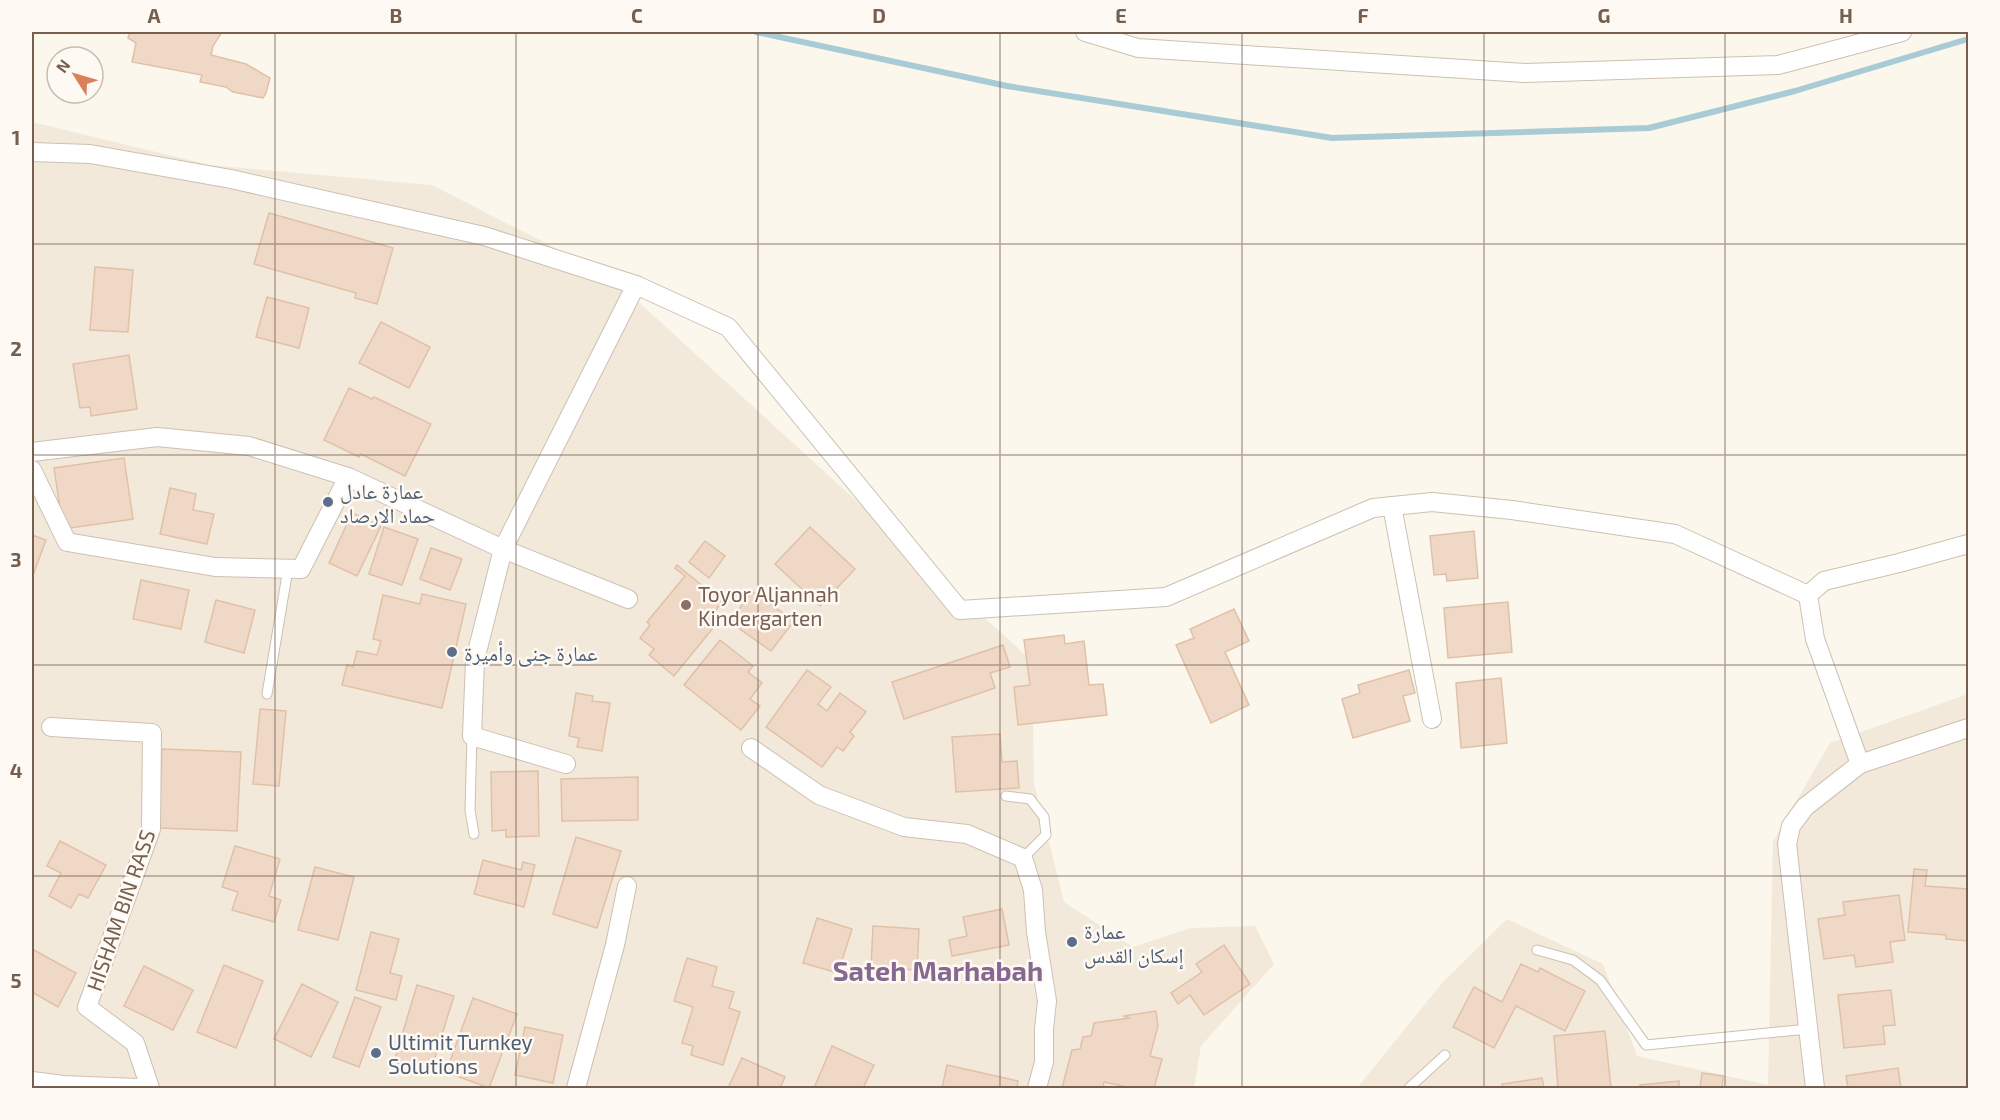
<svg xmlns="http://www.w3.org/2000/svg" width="2000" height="1120" viewBox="0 0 2000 1120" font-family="'Exo 2','Noto Naskh Arabic',sans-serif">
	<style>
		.residential { fill: #f3e9db }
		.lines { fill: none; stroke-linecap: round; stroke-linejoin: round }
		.stream { stroke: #a8cbd5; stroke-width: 6 }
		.building { fill: #efd9c6; stroke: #e0c1a7; stroke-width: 1.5 }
		.service-casing { stroke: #cdc0b2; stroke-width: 11 }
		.minor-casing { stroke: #cdc0b2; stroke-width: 20 }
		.service { stroke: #fff; stroke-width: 9 }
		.minor { stroke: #fff; stroke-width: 18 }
		.grid { fill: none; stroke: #756050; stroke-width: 1.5; stroke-opacity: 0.55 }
		.service-dot { fill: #5c6f8a; stroke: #fefaf3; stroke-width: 2 }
		.education-dot { fill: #8d6e63; stroke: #fefaf3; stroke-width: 2 }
		.labels { text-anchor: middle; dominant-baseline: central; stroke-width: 5; stroke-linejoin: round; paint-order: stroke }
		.service-label { font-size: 21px; fill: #4e5e75; stroke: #fefaf3; text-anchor: start }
		.education-label { font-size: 21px; fill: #785e54; stroke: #fefaf3; text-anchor: start }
		.street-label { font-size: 21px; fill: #756050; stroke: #fefaf3 }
		.district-label { font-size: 27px; font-weight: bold; fill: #866890; stroke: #fefaf3 }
		.neatline { fill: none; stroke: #756050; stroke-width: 2 }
		.grid-label { font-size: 20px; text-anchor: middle; font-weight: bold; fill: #756050 }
	</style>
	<rect width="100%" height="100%" fill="#fbf7ec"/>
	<g class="residential">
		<path d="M 32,122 L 210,165 L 432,185 L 610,276 L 1032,661 L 1034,783 L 1064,902 L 1133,947 L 1191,928 L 1255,926 L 1274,964 L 1201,1046 L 1194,1088 L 32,1088 Z"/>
		<path d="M 1968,694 L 1968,1088 L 1357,1088 L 1442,983 L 1507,919 L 1603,964 L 1637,1056 L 1768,1085 L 1773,841 L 1830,743 Z"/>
	</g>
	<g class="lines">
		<path class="stream" d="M 756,32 L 1007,86 L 1332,138 L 1649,128 L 1795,91 L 1968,39"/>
	</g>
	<g class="building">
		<path d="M 130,32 L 222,32 L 213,46 L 211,55 L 246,64 L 270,78 L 266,93 L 263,98 L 233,92 L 226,87 L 200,82 L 202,75 L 132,62 L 136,43 L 128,38 Z"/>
		<path d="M 269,213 L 393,248 L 377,304 L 355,298 L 356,293 L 254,264 Z"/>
		<path d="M 95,267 L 133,270 L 128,332 L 90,330 Z"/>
		<path d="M 267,297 L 309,308 L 299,348 L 256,337 Z"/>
		<path d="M 381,322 L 430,347 L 409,388 L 359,363 Z"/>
		<path d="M 129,355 L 137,409 L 91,416 L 90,407 L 80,408 L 73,364 Z"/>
		<path d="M 349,388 L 372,399 L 374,397 L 431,424 L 405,476 L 361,454 L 359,457 L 324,440 Z"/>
		<path d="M 124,458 L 133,519 L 63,529 L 54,468 Z"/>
		<path d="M 170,488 L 196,494 L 193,510 L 214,514 L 207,544 L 160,534 Z"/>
		<path d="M 352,513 L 381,526 L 357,576 L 329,563 Z"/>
		<path d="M 384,527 L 418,539 L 402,585 L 369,574 Z"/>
		<path d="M 810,527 L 855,569 L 820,606 L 775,564 Z"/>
		<path d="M 1474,531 L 1478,578 L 1447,581 L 1446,574 L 1434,575 L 1430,536 Z"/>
		<path d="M 32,535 L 46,540 L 32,578 Z"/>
		<path d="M 705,541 L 725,556 L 709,578 L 689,562 Z"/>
		<path d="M 431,548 L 462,559 L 450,590 L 420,579 Z"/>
		<path d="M 677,565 L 722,602 L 711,617 L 717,623 L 674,676 L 649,655 L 654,649 L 640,638 L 650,625 L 647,622 L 685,576 L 675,568 Z"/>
		<path d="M 141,580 L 189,590 L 181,629 L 133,619 Z"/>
		<path d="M 752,591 L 794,621 L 771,651 L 730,622 Z"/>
		<path d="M 422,594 L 466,604 L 442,708 L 342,685 L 347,665 L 353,667 L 357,651 L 377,655 L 381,641 L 373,639 L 383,595 L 420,604 Z"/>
		<path d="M 216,600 L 255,610 L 244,653 L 205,642 Z"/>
		<path d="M 1508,602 L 1512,652 L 1448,658 L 1444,608 Z"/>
		<path d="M 1234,609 L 1249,641 L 1225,652 L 1249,705 L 1211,723 L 1176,645 L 1194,638 L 1190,629 Z"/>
		<path d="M 1064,635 L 1065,644 L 1084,641 L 1089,685 L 1103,684 L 1107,715 L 1018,725 L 1014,687 L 1030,685 L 1024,640 Z"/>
		<path d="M 720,640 L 753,666 L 748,672 L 762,683 L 750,699 L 760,706 L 741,730 L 684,685 Z"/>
		<path d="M 1003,645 L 1010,667 L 990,673 L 995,688 L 904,719 L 892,682 Z"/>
		<path d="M 807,670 L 831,687 L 818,704 L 827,711 L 840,693 L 866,712 L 850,732 L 854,736 L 843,751 L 837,747 L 822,767 L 766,727 Z"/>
		<path d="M 1409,670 L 1415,693 L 1403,696 L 1410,721 L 1353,738 L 1342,699 L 1360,693 L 1358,685 Z"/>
		<path d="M 1501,678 L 1507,743 L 1461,748 L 1456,683 Z"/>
		<path d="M 576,693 L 593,696 L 592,701 L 610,703 L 602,751 L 577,747 L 579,738 L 569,736 Z"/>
		<path d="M 260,709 L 286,711 L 279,786 L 253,784 Z"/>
		<path d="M 1000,734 L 1002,762 L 1017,761 L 1019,788 L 956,792 L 952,737 Z"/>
		<path d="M 162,749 L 241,752 L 237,831 L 159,828 Z"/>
		<path d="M 538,771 L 539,836 L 506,837 L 506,830 L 492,831 L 491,772 Z"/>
		<path d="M 638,777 L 638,820 L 562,821 L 561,779 Z"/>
		<path d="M 576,837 L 621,851 L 597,928 L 553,914 Z"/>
		<path d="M 60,841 L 106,865 L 88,898 L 79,894 L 71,908 L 49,896 L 61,873 L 47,866 Z"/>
		<path d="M 235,846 L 280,859 L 269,896 L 281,900 L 274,922 L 232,910 L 238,892 L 222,887 Z"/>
		<path d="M 483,860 L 521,870 L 523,862 L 535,865 L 524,907 L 474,894 Z"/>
		<path d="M 315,867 L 354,877 L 338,940 L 298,930 Z"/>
		<path d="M 1914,869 L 1927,870 L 1925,886 L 1968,889 L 1968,941 L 1946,939 L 1946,935 L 1908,932 Z"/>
		<path d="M 1899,895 L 1905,940 L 1890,942 L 1893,962 L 1856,967 L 1854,955 L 1824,959 L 1818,919 L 1845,915 L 1843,902 Z"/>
		<path d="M 1002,909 L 1009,945 L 952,956 L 949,940 L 967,936 L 963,917 Z"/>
		<path d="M 817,918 L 852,929 L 838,973 L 803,963 Z"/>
		<path d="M 873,926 L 919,929 L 917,970 L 871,967 Z"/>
		<path d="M 371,932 L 399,939 L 390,973 L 402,976 L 396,1000 L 356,990 Z"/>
		<path d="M 1224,945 L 1250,984 L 1204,1015 L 1190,995 L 1178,1004 L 1171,993 L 1202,972 L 1196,964 Z"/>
		<path d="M 32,949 L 76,973 L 58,1007 L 32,992 Z"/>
		<path d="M 687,958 L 717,967 L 712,986 L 734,992 L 729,1008 L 740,1012 L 723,1065 L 691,1055 L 693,1046 L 682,1043 L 693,1007 L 674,1001 Z"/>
		<path d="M 1521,964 L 1538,972 L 1540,968 L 1585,991 L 1565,1031 L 1516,1006 L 1494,1048 L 1453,1027 L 1474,987 L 1502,1002 Z"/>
		<path d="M 224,965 L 263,981 L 236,1048 L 197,1032 Z"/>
		<path d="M 144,966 L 193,990 L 173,1030 L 124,1006 Z"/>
		<path d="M 302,984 L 338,1002 L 311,1057 L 274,1039 Z"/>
		<path d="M 417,985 L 454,996 L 430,1073 L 394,1062 Z"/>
		<path d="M 1891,990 L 1895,1025 L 1883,1026 L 1885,1044 L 1844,1048 L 1838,995 Z"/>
		<path d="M 355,997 L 381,1007 L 359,1067 L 333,1057 Z"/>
		<path d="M 473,998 L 517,1014 L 489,1088 L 446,1072 Z"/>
		<path d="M 1156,1011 L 1158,1026 L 1150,1056 L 1162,1059 L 1154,1088 L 1131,1088 L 1104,1082 L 1103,1088 L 1062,1088 L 1072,1050 L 1080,1049 L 1083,1037 L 1091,1036 L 1094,1023 L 1130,1018 L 1123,1016 Z"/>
		<path d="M 525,1027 L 563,1035 L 553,1083 L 515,1075 Z"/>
		<path d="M 1605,1031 L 1611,1088 L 1558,1088 L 1554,1036 Z"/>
		<path d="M 832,1046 L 874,1065 L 863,1088 L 814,1088 Z"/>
		<path d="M 742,1058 L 785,1077 L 780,1088 L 728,1088 Z"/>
		<path d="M 947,1065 L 1018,1081 L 1017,1088 L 942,1088 Z"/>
		<path d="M 1898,1068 L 1901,1088 L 1848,1088 L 1846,1076 Z"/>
		<path d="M 1702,1073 L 1723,1076 L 1722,1088 L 1700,1088 Z"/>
		<path d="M 1542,1078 L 1544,1088 L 1503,1088 L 1502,1084 Z"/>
		<path d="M 1679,1081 L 1679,1088 L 1640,1088 L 1640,1085 Z"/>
	</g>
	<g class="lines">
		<defs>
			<g id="service">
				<path d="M 267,694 L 288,569"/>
				<path d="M 472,736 L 470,810 L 474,834"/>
				<path d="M 1006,796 L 1030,799 L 1044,817 L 1046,835 L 1023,858"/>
				<path d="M 1537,950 L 1573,960 L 1600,980 L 1646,1045 L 1808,1029"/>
				<path d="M 1409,1088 L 1445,1055"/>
			</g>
			<g id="minor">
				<path d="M 1085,32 L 1138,48 L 1525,73 L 1778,65 L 1902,32"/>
				<path d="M 32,152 L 90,154 L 231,179 L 484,236 L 636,285 L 728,327 L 960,610 L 1166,597 L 1373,508 L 1432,502 L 1512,510 L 1675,534 L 1808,595 L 1815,639 L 1860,764"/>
				<path d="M 32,452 L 157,437 L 249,446 L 348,477 L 503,549 L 628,599"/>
				<path d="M 32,470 L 67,542 L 215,567 L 301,569 L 348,477"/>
				<path d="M 1392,506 L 1432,719"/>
				<path d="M 1808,595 L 1824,581 L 1899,563 L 1968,544"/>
				<path d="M 51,727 L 152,733 L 151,829 L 87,1007 L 135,1043 L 150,1088"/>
				<path d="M 751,748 L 819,795 L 904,827 L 967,834 L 1023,858 L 1033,890 L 1036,932 L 1047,1001 L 1044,1029 L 1044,1062 L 1037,1088"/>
				<path d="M 566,764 L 472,736 L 475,660 L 503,549 L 636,285"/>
				<path d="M 32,1081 L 63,1085 L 137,1088"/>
				<path d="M 576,1088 L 615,945 L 627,886"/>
				<path d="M 1815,1088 L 1787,844 L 1791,826 L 1805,807 L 1860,764 L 1968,728"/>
			</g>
		</defs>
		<use href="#service" class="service-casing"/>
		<use href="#minor" class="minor-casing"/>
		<use href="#service" class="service"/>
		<use href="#minor" class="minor"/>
	</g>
	<path class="grid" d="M 275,32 L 275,1088M 516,32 L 516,1088M 758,32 L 758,1088M 1000,32 L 1000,1088M 1242,32 L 1242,1088M 1484,32 L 1484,1088M 1725,32 L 1725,1088M 32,244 L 1968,244M 32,455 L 1968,455M 32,665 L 1968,665M 32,876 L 1968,876"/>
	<g class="service-dot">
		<circle cx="328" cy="502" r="6"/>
		<circle cx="452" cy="652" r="6"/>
		<circle cx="1072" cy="942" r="6"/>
		<circle cx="376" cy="1053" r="6"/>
	</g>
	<circle class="education-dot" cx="686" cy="605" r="6"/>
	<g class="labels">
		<g class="service-label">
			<text x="340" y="490">عمارة عادل<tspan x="340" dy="24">حماد الارصاد</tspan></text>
			<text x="464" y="652">عمارة جنى وأميرة</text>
			<text x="1084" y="930">عمارة<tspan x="1084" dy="24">إسكان القدس</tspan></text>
			<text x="388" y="1041">Ultimit Turnkey<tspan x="388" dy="24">Solutions</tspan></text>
		</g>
		<g class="education-label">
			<text x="698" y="593">Toyor Aljannah<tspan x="698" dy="24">Kindergarten</tspan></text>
		</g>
		<g class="street-label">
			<text transform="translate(120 910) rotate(-71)">HISHAM BIN RASS</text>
		</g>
		<g class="district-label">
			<text x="938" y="970">Sateh Marhabah</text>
		</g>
	</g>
	<rect width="2000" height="1120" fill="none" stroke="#fefaf3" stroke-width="66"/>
	<g transform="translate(75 75) rotate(307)"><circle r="28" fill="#fefaf3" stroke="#c7bcb2" stroke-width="1.5"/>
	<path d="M0-4.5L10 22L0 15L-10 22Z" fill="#da815c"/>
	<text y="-9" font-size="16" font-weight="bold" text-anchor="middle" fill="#756050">N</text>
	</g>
	<rect x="33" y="33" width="1934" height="1054" class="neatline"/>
	<g class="grid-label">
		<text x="154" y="23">A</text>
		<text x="396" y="23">B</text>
		<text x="637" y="23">C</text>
		<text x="879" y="23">D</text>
		<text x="1121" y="23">E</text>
		<text x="1363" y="23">F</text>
		<text x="1604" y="23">G</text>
		<text x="1846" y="23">H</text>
		<text x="16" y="145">1</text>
		<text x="16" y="356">2</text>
		<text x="16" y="567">3</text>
		<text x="16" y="778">4</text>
		<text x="16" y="988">5</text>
	</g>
</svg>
